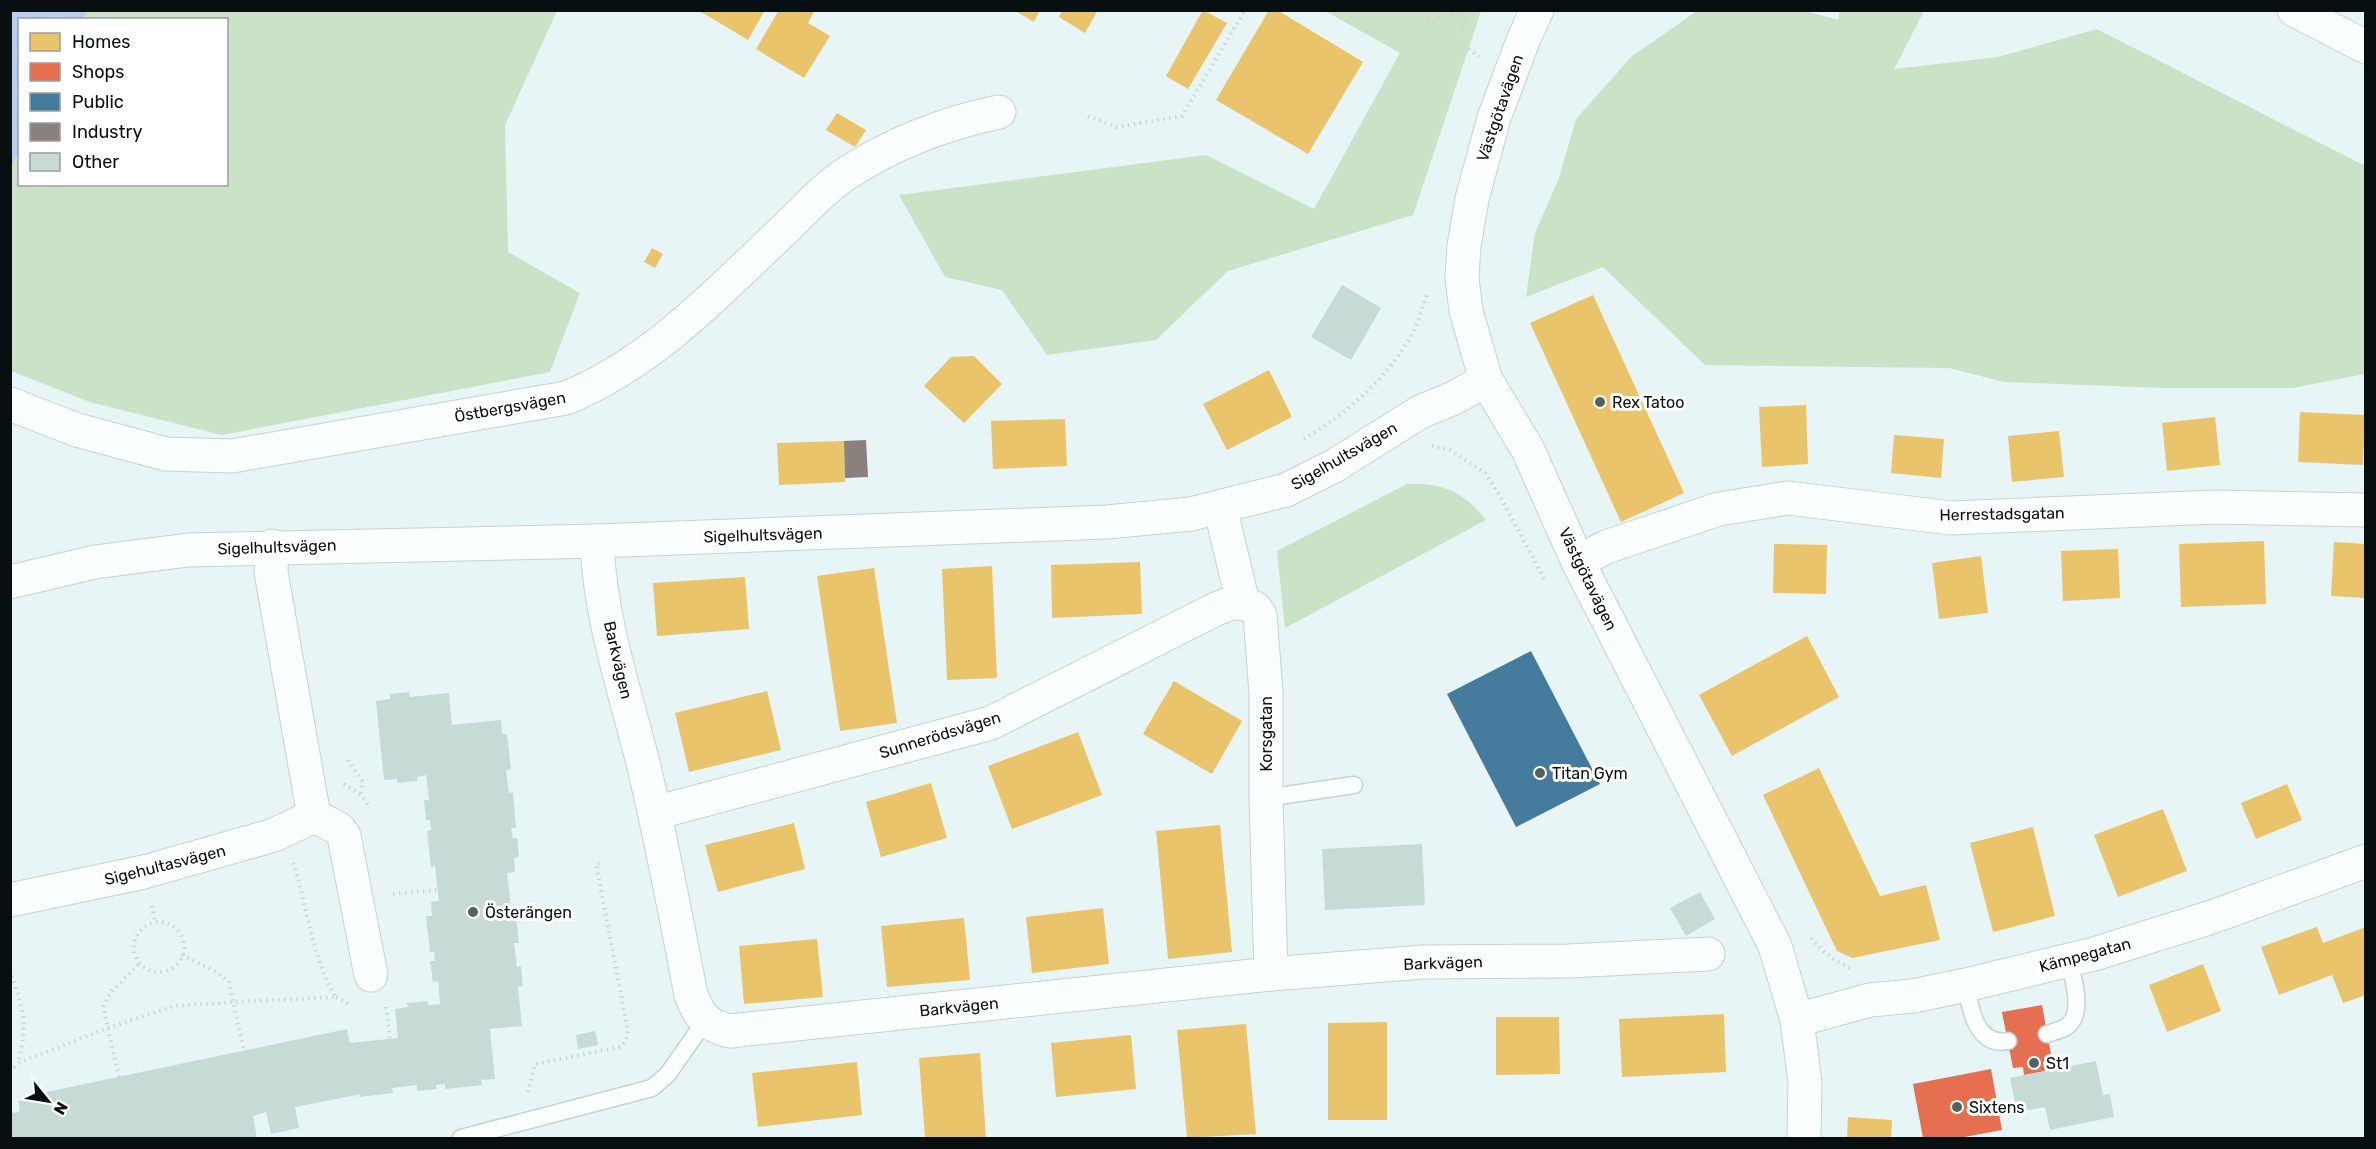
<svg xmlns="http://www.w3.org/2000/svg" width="2376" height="1149" viewBox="0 0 2376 1149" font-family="Rubik,sans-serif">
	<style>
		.green { fill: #cae2c6 }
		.water { fill: #b5ccf5 }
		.homes { fill: #e9c46a }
		.shops { fill: #e76f51 }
		.public { fill: #457b9d }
		.industry { fill: #8a817c }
		.building { fill: #c6dbd6 }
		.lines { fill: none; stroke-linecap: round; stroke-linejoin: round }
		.service-casing { stroke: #c6d2d3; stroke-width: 19 }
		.minor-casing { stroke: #c6d2d3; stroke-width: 35 }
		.tertiary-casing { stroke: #c6d2d3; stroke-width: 35 }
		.path { stroke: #ced3d3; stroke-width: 4; stroke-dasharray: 1.5 4.5; stroke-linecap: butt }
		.service { stroke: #fbfefe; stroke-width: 16 }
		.minor { stroke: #fbfefe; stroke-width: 33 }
		.tertiary { stroke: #fbfefe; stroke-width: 33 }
		.poi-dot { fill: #556060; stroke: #fff; stroke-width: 2 }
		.labels { text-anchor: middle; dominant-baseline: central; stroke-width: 6; stroke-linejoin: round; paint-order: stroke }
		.street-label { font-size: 16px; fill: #070f10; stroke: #fff }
		.poi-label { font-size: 16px; fill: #070f10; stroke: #fff; text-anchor: start }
	</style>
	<rect width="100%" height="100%" fill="#e7f5f6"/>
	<g class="green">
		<path d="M 87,11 L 557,11 L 505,125 L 508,252 L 580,293 L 550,372 L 222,435 L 90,402 L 11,371 L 10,167 L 19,150 L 20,184 L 226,184 L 226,20 L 82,19 Z"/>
		<path d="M 1325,11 L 1481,11 L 1413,215 L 1228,271 L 1156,340 L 1047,355 L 1002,290 L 945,277 L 899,195 L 1206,155 L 1314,209 L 1400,53 Z"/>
		<path d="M 1697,11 L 1806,11 L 1838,20 L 1840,11 L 1924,11 L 1894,69 L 1998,57 L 2097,29 L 2365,166 L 2365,374 L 2292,388 L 2165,388 L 2004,382 L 1949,368 L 1705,365 L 1603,267 L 1526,297 L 1535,233 L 1559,178 L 1576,119 L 1631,57 Z"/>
		<path d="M 1407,484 C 1445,483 1462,491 1486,520 L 1285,628 L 1277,551 Z"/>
	</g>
	<path class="water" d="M 11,10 L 87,11 L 82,19 L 20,20 L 19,150 L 11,167 Z"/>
	<g class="homes">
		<path d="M 698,10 L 765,10 L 748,40 Z"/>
		<path d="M 779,10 L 815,10 L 808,23 L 830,36 L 804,78 L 756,49 Z"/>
		<path d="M 1014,10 L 1040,10 L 1034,22 Z"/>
		<path d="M 1062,10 L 1098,10 L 1085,33 L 1059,17 Z"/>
		<path d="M 1203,10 L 1227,23 L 1188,89 L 1166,76 Z"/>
		<path d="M 1269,10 L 1277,10 L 1363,62 L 1308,154 L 1216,100 Z"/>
		<path d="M 837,113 L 866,130 L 855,147 L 826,130 Z"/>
		<path d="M 652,248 L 663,254 L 655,268 L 644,262 Z"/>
		<path d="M 1593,295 L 1684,493 L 1621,522 L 1530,323 Z"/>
		<path d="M 974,356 L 1002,384 L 964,423 L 924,386 L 951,357 Z"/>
		<path d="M 1269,370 L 1292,417 L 1227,450 L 1203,404 Z"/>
		<path d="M 1806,405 L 1808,464 L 1762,467 L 1759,407 Z"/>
		<path d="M 2300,412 L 2365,415 L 2363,465 L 2298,462 Z"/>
		<path d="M 2215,417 L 2220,465 L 2167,471 L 2162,423 Z"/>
		<path d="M 1065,419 L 1067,466 L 993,469 L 991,421 Z"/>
		<path d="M 2059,431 L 2064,477 L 2012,482 L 2008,436 Z"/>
		<path d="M 1894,435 L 1944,439 L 1941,478 L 1891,473 Z"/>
		<path d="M 844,441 L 845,482 L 779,485 L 777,443 Z"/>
		<path d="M 2264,541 L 2266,604 L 2181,607 L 2179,544 Z"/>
		<path d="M 2334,542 L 2366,544 L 2366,598 L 2331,596 Z"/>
		<path d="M 1774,544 L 1827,545 L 1826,594 L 1773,593 Z"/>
		<path d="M 2118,549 L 2120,598 L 2063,601 L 2061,551 Z"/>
		<path d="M 1981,556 L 1988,613 L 1939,619 L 1932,563 Z"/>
		<path d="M 1140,562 L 1142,614 L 1052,618 L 1051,565 Z"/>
		<path d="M 992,566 L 997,678 L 947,680 L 942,569 Z"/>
		<path d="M 874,568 L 897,723 L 840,731 L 817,576 Z"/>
		<path d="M 745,577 L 749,629 L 657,636 L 653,583 Z"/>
		<path d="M 1807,636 L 1839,697 L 1732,756 L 1699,695 Z"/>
		<path d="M 1174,681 L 1242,721 L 1212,774 L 1143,734 Z"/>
		<path d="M 767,691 L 781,750 L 689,772 L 675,713 Z"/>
		<path d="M 1078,732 L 1102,795 L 1012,829 L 988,766 Z"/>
		<path d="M 1819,768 L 1880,896 L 1926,885 L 1940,940 L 1852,958 L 1837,951 L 1763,795 Z"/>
		<path d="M 931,783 L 947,838 L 881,857 L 866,802 Z"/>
		<path d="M 2287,784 L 2302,820 L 2256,839 L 2241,803 Z"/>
		<path d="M 2163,809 L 2187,871 L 2118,897 L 2094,835 Z"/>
		<path d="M 794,823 L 805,869 L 718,892 L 705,845 Z"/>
		<path d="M 1220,825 L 1232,952 L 1168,959 L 1156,831 Z"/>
		<path d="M 2033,827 L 2055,916 L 1993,932 L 1970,843 Z"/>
		<path d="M 1103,908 L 1109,964 L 1032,973 L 1026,917 Z"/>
		<path d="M 964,918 L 970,980 L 887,987 L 881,926 Z"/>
		<path d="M 2317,927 L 2323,943 L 2366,927 L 2366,995 L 2343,1003 L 2332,975 L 2279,995 L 2261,947 Z"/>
		<path d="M 817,939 L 823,997 L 744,1004 L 739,946 Z"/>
		<path d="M 2203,964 L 2221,1011 L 2167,1032 L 2149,985 Z"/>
		<path d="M 1724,1014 L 1726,1072 L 1622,1077 L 1619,1019 Z"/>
		<path d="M 1496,1017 L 1559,1017 L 1560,1074 L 1496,1075 Z"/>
		<path d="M 1387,1022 L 1387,1120 L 1328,1120 L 1328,1023 Z"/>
		<path d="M 1246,1024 L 1256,1134 L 1187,1138 L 1177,1030 Z"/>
		<path d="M 1131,1035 L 1136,1089 L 1056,1097 L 1051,1043 Z"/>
		<path d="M 980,1053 L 986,1138 L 925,1138 L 919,1058 Z"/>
		<path d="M 857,1062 L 862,1115 L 758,1127 L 752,1073 Z"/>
		<path d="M 1848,1117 L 1892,1120 L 1891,1138 L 1847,1138 Z"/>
	</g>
	<g class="shops">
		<path d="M 2042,1005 L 2052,1060 L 2043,1062 L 2045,1071 L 2024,1075 L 2023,1067 L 2013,1068 L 2002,1012 Z"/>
		<path d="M 1991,1069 L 2002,1130 L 1959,1138 L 1923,1138 L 1913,1084 Z"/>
	</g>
	<path class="public" d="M 1531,651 L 1600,784 L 1516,827 L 1447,694 Z"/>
	<path class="industry" d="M 866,440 L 868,477 L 845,478 L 844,441 Z"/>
	<g class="building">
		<path d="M 1342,285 L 1381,308 L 1351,360 L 1311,337 Z"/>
		<path d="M 409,692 L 410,697 L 449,693 L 452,725 L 501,720 L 502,734 L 507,734 L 511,769 L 506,770 L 509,793 L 513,792 L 516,828 L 511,828 L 513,838 L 517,838 L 519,857 L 514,858 L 515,872 L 507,873 L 511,908 L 515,908 L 519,943 L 514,943 L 517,967 L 521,966 L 523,986 L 518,987 L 522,1026 L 490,1029 L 495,1079 L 481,1080 L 482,1085 L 445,1089 L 445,1084 L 436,1085 L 437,1089 L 417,1091 L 417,1085 L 392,1088 L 393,1093 L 359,1097 L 361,1094 L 295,1107 L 299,1128 L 271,1134 L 266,1112 L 253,1116 L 257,1138 L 10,1138 L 10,1114 L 20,1111 L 18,1098 L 347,1029 L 350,1043 L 398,1038 L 395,1009 L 408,1007 L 407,1003 L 428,1001 L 428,1005 L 440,1004 L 438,981 L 433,982 L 430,961 L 435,961 L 434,952 L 430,952 L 426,916 L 432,916 L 431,902 L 439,901 L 435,866 L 431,867 L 427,831 L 431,830 L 430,820 L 426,820 L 424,800 L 429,800 L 426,775 L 417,777 L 417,781 L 397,783 L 397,779 L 384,780 L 376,701 L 390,699 L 390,694 Z"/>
		<path d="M 1422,844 L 1425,905 L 1325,910 L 1322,849 Z"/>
		<path d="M 1700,892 L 1715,919 L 1686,936 L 1670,908 Z"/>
		<path d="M 595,1031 L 598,1045 L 578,1049 L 576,1035 Z"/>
		<path d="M 2096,1061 L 2103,1095 L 2110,1094 L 2114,1117 L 2050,1130 L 2045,1107 L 2017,1112 L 2010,1078 Z"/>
	</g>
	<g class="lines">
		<defs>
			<g id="service">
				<path d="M 1266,798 L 1354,785"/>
				<path d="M 1966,985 C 1970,1008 1976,1047 2008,1041"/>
				<path d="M 2047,1034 C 2053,1032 2061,1030 2066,1027 C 2085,1015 2073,978 2069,961"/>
				<path d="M 461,1138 L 652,1088 L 668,1074 L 705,1021"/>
			</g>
			<g id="minor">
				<path d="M 2294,10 L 2366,47"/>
				<path d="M 10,404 L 77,430 L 166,454 L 232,456 L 566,398 C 653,363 720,290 787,227 C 805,210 823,189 844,175 C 890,145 945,123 999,112"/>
				<path d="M 1220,507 L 1243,603 L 1255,608 L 1260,615 L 1266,693 L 1266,798 L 1271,974"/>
				<path d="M 597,541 C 599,613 624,689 642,759 C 661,837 676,916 691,995 C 700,1018 706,1025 730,1031 L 1271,974 L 1423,962 L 1568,961 L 1708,954"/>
				<path d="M 1578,562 L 1606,547 L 1719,509 L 1788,498 L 1951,518 L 2215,507 L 2366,510"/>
				<path d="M 655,813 L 991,723 L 1214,610 L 1231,603 L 1243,603"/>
				<path d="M 314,816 L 339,829 L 344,836 L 371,975"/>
				<path d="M 10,900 L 144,872 L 274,835 L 314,816 L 271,572 L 272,546"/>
				<path d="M 1797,1020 L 1870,1000 L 1913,996 L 1966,985 L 2094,954 L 2212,917 L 2366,861"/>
			</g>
			<g id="tertiary">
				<path d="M 1537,10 L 1524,38 L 1494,118 L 1472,199 L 1464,246 L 1462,278 L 1466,311 L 1486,380 L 1528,450 L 1578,562 L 1775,946 L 1797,1020 L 1805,1083 L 1804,1138"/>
				<path d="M 10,582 L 95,562 L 188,550 L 597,541 L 1107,522 L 1191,514 L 1286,490 L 1334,466 L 1420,412 L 1454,398 L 1486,380"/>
			</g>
		</defs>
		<use href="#service" class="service-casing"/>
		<use href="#minor" class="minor-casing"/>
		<use href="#tertiary" class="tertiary-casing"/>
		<g class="path">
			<path d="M 1427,10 L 1428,22 L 1460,11 L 1465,19 L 1460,42 L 1479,57"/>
			<path d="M 1088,116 L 1116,127 L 1182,116 L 1245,10"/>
			<path d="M 1304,439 C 1348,413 1393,374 1416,326 C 1420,316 1423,305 1427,295"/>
			<path d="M 1432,446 L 1450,450 L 1485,473 L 1500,496 L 1544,579"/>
			<path d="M 348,760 L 362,781 L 361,795"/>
			<path d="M 344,784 L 361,795 L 369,806"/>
			<path d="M 393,894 L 437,890"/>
			<path d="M 152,906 L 155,922"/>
			<circle cx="159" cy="947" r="25"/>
			<path d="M 1811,938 C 1822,952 1834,960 1850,968"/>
			<path d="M 182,955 L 217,972 L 229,982 L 233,1002 L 336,997 C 310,954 309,910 293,863"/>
			<path d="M 10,970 C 23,1008 29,1023 18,1063 L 108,1028 L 174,1006 L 233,1002 L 244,1050"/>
			<path d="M 336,997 L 349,1004"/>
			<path d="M 386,1007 L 390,1039"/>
			<path d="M 10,1072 L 18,1063"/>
			<path d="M 119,1077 L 103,1007 L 112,991 L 140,963"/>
			<path d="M 528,1092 L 535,1064 L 620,1047 L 626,1041 L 628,1031 L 596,864 L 603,863"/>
		</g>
		<use href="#service" class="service"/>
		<use href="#minor" class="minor"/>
		<use href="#tertiary" class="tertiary"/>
	</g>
	<g class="poi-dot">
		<circle cx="1600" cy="402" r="6"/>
		<circle cx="1540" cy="773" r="6"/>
		<circle cx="473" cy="912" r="6"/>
		<circle cx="2034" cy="1063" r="6"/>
		<circle cx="1957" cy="1107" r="6"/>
	</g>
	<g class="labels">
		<g class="street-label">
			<text transform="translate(1500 108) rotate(-71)">Västgötavägen</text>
			<text transform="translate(510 407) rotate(-10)">Östbergsvägen</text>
			<text transform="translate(1344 456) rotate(-30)">Sigelhultsvägen</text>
			<text transform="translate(2002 514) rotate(-1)">Herrestadsgatan</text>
			<text transform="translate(763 535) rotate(-2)">Sigelhultsvägen</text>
			<text transform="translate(277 547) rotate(-2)">Sigelhultsvägen</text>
			<text transform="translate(1588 579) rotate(64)">Västgötavägen</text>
			<text transform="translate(618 660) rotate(77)">Barkvägen</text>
			<text transform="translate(1266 734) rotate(-90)">Korsgatan</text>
			<text transform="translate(940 735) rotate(-17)">Sunnerödsvägen</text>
			<text transform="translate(165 865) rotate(-14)">Sigehultasvägen</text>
			<text transform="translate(2085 955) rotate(-15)">Kämpegatan</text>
			<text transform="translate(1443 963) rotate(-2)">Barkvägen</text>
			<text transform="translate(959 1007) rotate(-6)">Barkvägen</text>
		</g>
		<g class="poi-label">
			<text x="1612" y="402">Rex Tatoo</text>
			<text x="1552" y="773">Titan Gym</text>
			<text x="485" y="912">Österängen</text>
			<text x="2046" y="1063">St1</text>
			<text x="1969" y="1107">Sixtens</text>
		</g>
	</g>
	<rect width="2376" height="1149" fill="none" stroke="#070f10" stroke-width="24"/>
	<rect x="18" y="18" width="210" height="168" fill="#ffffff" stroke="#9c9f9f" stroke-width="1.5"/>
	<rect x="30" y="33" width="30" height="18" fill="#e9c46a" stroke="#9c9f9f" stroke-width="1.5"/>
	<text x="72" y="48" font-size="18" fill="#070f10">Homes</text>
	<rect x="30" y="63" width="30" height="18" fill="#e76f51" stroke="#9c9f9f" stroke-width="1.5"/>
	<text x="72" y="78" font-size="18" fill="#070f10">Shops</text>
	<rect x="30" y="93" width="30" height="18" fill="#457b9d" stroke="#9c9f9f" stroke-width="1.5"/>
	<text x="72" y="108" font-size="18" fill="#070f10">Public</text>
	<rect x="30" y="123" width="30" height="18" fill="#8a817c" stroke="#9c9f9f" stroke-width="1.5"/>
	<text x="72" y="138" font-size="18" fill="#070f10">Industry</text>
	<rect x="30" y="153" width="30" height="18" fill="#c6dbd6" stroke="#9c9f9f" stroke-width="1.5"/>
	<text x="72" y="168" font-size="18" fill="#070f10">Other</text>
	<g transform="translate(48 1101) rotate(120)" stroke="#ffffff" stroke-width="4.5" paint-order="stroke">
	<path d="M0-4.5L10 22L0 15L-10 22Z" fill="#070f10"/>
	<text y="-9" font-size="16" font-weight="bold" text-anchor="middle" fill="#070f10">N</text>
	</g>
</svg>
